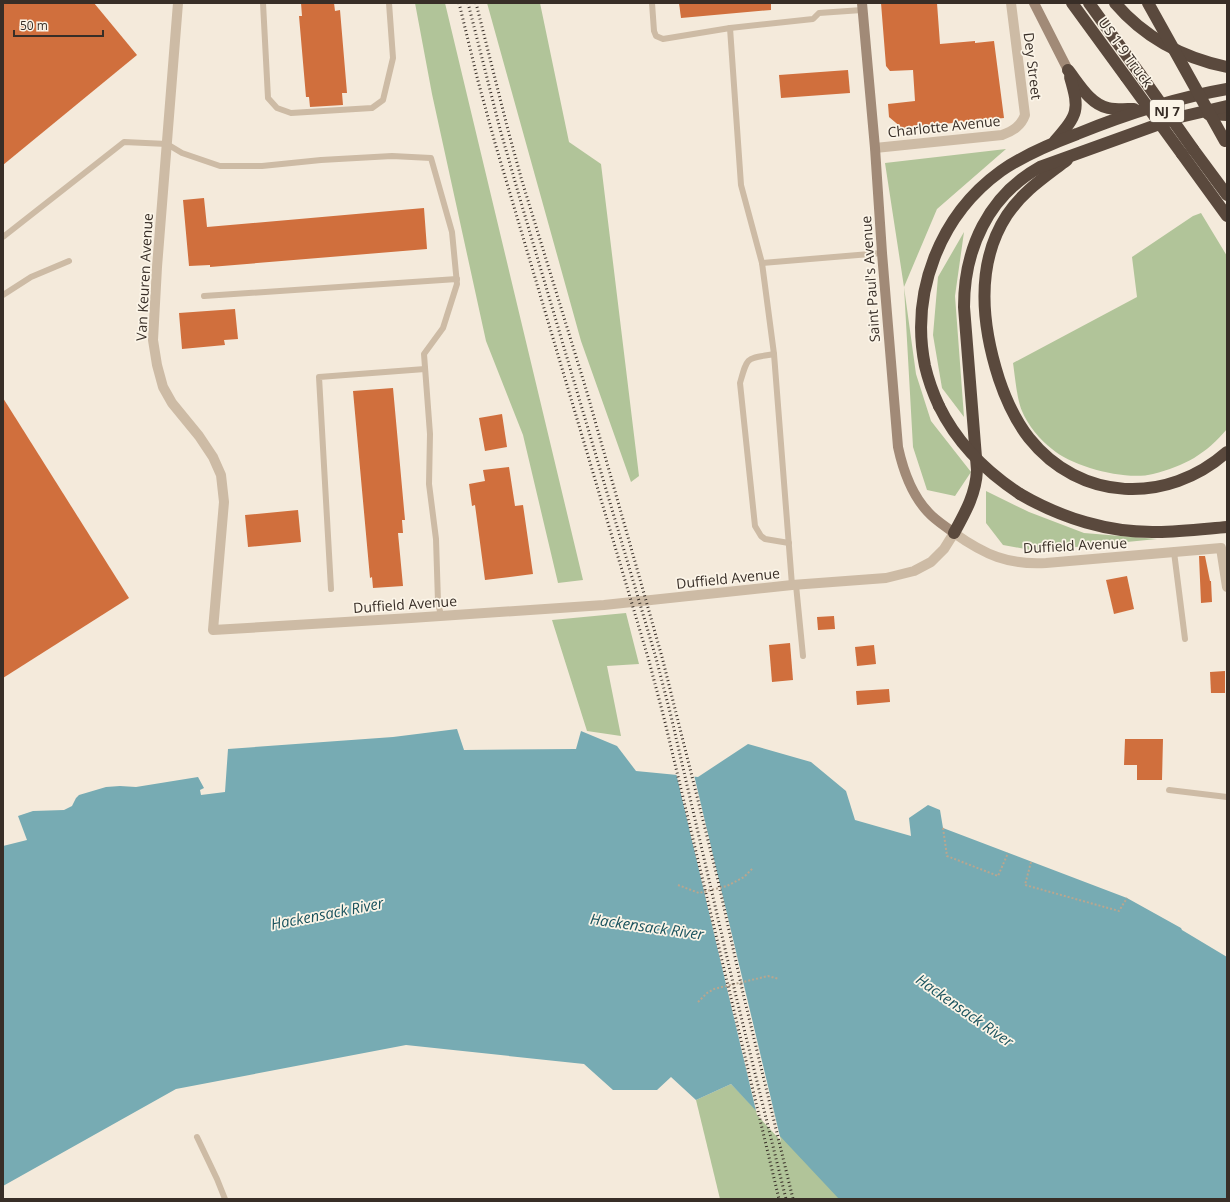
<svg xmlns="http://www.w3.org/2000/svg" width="1230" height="1202" viewBox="0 0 1230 1202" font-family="'Open Sans',sans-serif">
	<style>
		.green { fill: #b1c499 }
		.water { fill: #77abb3 }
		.pier { fill: #f4eadb }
		.building { fill: #d06f3d }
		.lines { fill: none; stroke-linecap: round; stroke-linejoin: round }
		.path { stroke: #b9a68f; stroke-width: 2; stroke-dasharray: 2 2; stroke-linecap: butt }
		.lane { stroke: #cdbba5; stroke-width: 6 }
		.street { stroke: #cdbba5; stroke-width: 10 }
		.secondary { stroke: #a18a77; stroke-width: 10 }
		.highway { stroke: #5a493d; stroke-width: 12 }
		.rail { stroke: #382e27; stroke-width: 3; stroke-dasharray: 1 3; stroke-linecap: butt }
		.highway-bridge { stroke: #5a493d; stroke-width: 12 }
		.labels { text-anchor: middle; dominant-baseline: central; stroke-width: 3.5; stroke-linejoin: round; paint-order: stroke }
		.shield { fill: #fbf4e7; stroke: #726961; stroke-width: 1 }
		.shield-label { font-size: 13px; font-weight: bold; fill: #382e27 }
		.street-label { font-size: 14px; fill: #382e27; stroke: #fbf4e7 }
		.water-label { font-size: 15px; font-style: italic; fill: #19525d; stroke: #fbf4e7 }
	</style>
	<rect width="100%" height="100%" fill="#f4eadb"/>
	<g class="green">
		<path d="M 415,3 L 445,3 L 583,580 L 558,583 L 523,435 L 486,341 L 432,94 Z"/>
		<path d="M 487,3 L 540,3 L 569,142 L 601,164 L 639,476 L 631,482 L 581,341 Z"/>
		<path d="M 1006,149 L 937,209 L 904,287 L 916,374 L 931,421 L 971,472 L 955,496 L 927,490 L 913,447 L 904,287 L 885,163 Z"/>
		<path d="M 1201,213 L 1227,256 L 1227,429 C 1206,454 1185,466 1153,474 C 1126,481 1073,467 1052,449 C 1041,441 1027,424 1022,411 C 1017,400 1015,376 1013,363 L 1137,297 L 1132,257 L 1193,216 Z"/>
		<path d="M 964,232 L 955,296 L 964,417 L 942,388 L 933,335 L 938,277 Z"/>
		<path d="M 986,491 L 1029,512 L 1084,533 L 1157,539 L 1036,551 L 1003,545 L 986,523 Z"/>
		<path d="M 626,613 L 639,664 L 607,666 L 621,736 L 587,731 L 552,620 Z"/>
		<path d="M 731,1084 L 843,1199 L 720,1199 L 696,1100 Z"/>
	</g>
	<path class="water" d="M 457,729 L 464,750 L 576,749 L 581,731 L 617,746 L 636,771 L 698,777 L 748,744 L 811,762 L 846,791 L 855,820 L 911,836 L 909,818 L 928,805 L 940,810 L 943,828 L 1127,898 L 1181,928 L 1182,930 L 1227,957 L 1227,1199 L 839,1199 L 731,1084 L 696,1100 L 671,1077 L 657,1090 L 613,1090 L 584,1064 L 406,1045 L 176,1089 L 3,1186 L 3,846 L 27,840 L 18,816 L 33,811 L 64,810 L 72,806 L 76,798 L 79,795 L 106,787 L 120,786 L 136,787 L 198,777 L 204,788 L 200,790 L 201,795 L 225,792 L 228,749 L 393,737 Z"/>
	<path class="pier" d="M 676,773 L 694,775 L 781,1141 L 757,1115 Z"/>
	<g class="building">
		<path d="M 3,3 L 94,3 L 137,55 L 3,165 Z"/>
		<path d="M 301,3 L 334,3 L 335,11 L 340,10 L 347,93 L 342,93 L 343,105 L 310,107 L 309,97 L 306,97 L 299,16 L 302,16 Z"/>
		<path d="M 679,3 L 771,3 L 771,10 L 681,18 Z"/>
		<path d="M 881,3 L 937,3 L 940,44 L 975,41 L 975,43 L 994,41 L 1004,118 L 902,128 L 889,117 L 888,104 L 915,101 L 913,70 L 890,71 L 886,66 Z"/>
		<path d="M 848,70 L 850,93 L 781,98 L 779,75 Z"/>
		<path d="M 204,198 L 207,227 L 424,208 L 427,249 L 210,267 L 210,265 L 189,266 L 183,200 Z"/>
		<path d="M 235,309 L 238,339 L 224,340 L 225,345 L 182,349 L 179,313 Z"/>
		<path d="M 393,388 L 405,520 L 402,520 L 403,533 L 398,533 L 403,586 L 373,588 L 372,577 L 370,578 L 353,391 Z"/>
		<path d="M 3,398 L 129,598 L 3,678 Z"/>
		<path d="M 502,414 L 507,447 L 485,451 L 479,418 Z"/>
		<path d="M 509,467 L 515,506 L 523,505 L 533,574 L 485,580 L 475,505 L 472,506 L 469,484 L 485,481 L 483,470 Z"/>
		<path d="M 298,510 L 301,542 L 248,547 L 245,515 Z"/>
		<path d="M 1199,556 L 1205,556 L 1210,581 L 1211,581 L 1212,602 L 1201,603 Z"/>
		<path d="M 1127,576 L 1134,609 L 1114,614 L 1106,580 Z"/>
		<path d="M 834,616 L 835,629 L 818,630 L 817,617 Z"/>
		<path d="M 790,643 L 793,680 L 772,682 L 769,645 Z"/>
		<path d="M 874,645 L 876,664 L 857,666 L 855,647 Z"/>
		<path d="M 1225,671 L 1225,693 L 1211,693 L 1210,672 Z"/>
		<path d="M 889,689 L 890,702 L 857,705 L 856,691 Z"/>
		<path d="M 1125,739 L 1163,739 L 1162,780 L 1137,780 L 1137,765 L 1124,765 Z"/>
	</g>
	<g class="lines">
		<g class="path">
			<path d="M 943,828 L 947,856 L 998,876 L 1008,853"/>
			<path d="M 1031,862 L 1025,885 L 1119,911 L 1127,898"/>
			<path d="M 678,885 L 699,893 L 727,886 L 744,877 L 753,868"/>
			<path d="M 698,1002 L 707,993 L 714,989 L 768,976 L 779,979"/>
		</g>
		<g class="lane">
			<path d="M 263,3 L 268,98 L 277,108 L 291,113 L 372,108 L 383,100 L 393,58 L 389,3"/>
			<path d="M 652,3 L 654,31 L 656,36 L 663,39 L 730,28 L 813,19 L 819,13 L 862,10"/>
			<path d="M 730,28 L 741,185 L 762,263 L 774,354 L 792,585"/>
			<path d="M 3,237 L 124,142 L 167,144 L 182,153 L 220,166 L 262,166 L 321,160 L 392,156 L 431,158 L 452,232 L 457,284 L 443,328 L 424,354 L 430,434 L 429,484 L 436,539 L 438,602 L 441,616"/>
			<path d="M 762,263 L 882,253"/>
			<path d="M 3,295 L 31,277 L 69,261"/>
			<path d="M 204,296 L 457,279"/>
			<path d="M 774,354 C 746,359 748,355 740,383 L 755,526 L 761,536 L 765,539 L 789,543"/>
			<path d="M 1174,552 L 1185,639"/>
			<path d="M 796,585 L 803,656"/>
			<path d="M 331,589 L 319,377 L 425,369"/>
			<path d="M 1169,790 L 1227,797"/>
			<path d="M 197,1137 L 217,1179 L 225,1199"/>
		</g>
		<g class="street">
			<path d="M 178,3 L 157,267 L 153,340 L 157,365 L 163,387 L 172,403 L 199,436 L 213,457 L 221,475 L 224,502 L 213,630 L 411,618 L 604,605 L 792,585 L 886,578 L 914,571 L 931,562 L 944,549 L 954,533 C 985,555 1008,565 1046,563 L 1221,548 L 1227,587"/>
			<path d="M 875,148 L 1002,135 C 1013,131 1021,126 1025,115 L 1011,3"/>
		</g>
		<g class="secondary">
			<path d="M 862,3 L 875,148 L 882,253 L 898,447 C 903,470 911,494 928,512 C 935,520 945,526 954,533"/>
			<path d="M 1034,3 L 1068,70"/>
		</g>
		<g class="highway">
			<path d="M 1072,3 L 1126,77"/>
			<path d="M 1089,3 L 1140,74"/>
			<path d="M 1115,3 C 1144,37 1184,58 1227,67"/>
			<path d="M 1068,70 C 1079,84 1090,104 1108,108 C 1117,110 1126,109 1134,109"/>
			<path d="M 1208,114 L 1227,115"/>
			<path d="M 1055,141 C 1078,114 1080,111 1070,77"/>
			<path d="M 1193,149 L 1227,195"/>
			<path d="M 1182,154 L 1227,216"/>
			<path d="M 1067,160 C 1045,177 1023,191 1007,215 C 975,264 982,326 999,379 C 1006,400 1015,420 1029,438 C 1080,502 1167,505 1227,452"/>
			<path d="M 939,406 C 933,393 928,379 925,366 C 910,292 940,215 1001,171 C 1024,155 1050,144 1077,134 C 1126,114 1175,98 1227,89"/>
			<path d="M 1020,494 C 1061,518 1109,533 1157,532 C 1180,532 1204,529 1227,527"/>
			<path d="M 954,533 C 965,513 976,494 977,470 L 964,307 C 964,249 988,196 1040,167 L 1176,118 L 1227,106"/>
		</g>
		<g class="rail">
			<path d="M 459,3 L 478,81 L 495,143 L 649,661 L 664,718 L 779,1199"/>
			<path d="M 468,3 L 500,129 L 520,199 L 656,658 L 671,716 L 736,996 L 786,1199"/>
			<path d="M 476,3 L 508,130 L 522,181 L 586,389 L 662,657 L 717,876 L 743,993 L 793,1199"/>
		</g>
		<g class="highway-bridge">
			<path d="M 1148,3 L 1225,141"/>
			<path d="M 1140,74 L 1193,149"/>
			<path d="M 1126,77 L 1182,154"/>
			<path d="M 939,406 C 957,443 985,471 1020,494"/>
		</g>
	</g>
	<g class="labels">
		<rect class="shield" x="1150" y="100" width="34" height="22" rx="3"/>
		<g class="shield-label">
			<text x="1167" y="111">NJ 7</text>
		</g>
		<g class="street-label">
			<text transform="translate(1126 52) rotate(54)">US 1-9 Truck</text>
			<text transform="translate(1033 66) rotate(83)">Dey Street</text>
			<text transform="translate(944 126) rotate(-6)">Charlotte Avenue</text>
			<text transform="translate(144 277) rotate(-87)">Van Keuren Avenue</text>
			<text transform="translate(870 279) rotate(-94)">Saint Paul's Avenue</text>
			<text transform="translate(1075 545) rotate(-3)">Duffield Avenue</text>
			<text transform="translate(728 578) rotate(-6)">Duffield Avenue</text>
			<text transform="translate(405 604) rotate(-4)">Duffield Avenue</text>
		</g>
		<g class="water-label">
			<text transform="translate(327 913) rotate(-11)">Hackensack River</text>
			<text transform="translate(647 926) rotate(8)">Hackensack River</text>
			<text transform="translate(965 1010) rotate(35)">Hackensack River</text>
		</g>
	</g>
	<rect width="1230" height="1202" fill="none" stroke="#382e27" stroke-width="8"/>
	<path d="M14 30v6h89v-6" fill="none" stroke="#382e27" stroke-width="2"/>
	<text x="20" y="30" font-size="12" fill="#382e27" stroke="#fbf4e7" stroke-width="3" paint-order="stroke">50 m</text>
</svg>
